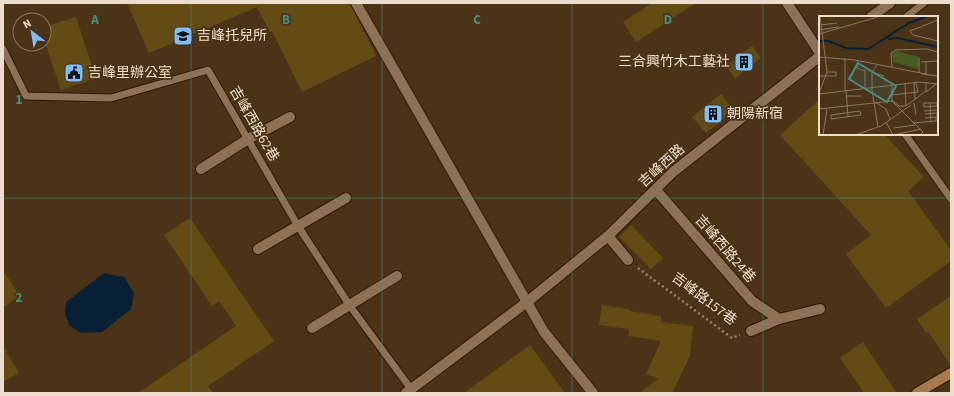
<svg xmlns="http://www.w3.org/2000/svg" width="954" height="396" viewBox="0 0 954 396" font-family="'Source Sans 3','Noto Sans TC',sans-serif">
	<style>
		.water { fill: #072036 }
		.building { fill: #624c13 }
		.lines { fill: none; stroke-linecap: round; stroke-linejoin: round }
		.lane-casing { stroke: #301a00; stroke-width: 9 }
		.street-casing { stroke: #301a00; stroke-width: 12 }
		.secondary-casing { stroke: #301a00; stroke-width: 12 }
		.path { stroke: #998570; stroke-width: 2.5; stroke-dasharray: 2 3; stroke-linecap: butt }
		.lane { stroke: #8e7256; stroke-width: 7 }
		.street { stroke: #8e7256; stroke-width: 10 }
		.secondary { stroke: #a47a4e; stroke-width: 10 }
		.grid { fill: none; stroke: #469086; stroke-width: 1; stroke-opacity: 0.55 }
		.labels { text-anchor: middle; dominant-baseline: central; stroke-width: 3.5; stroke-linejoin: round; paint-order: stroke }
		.poi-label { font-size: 14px; fill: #edddce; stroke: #4b3318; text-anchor: start }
		.street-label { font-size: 14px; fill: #edddce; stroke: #4b3318 }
		.inset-river { fill: none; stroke: #072036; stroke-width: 2 }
		.inset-road { fill: none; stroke: #8c7761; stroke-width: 1 }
		.view { fill: #469086; fill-opacity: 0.15; stroke: #469086; stroke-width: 2 }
		.inset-edge { fill: none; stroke: #edddce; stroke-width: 2 }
		.grid-label { font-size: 13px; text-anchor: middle; font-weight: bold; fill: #469086; stroke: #4b3318; stroke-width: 3.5; stroke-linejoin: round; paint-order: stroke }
	</style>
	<rect width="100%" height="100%" fill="#4b3318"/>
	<path class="water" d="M 104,273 L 124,277 L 134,293 L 131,309 L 102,332 L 81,333 L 70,326 L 65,315 L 66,302 Z"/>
	<g class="building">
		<path d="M 127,3 L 350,3 L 376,56 L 302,92 L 272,31 L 270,32 L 257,7 L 149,53 Z"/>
		<path d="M 652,3 L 696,3 L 636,42 L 623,22 Z"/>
		<path d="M 76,17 L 96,78 L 61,90 L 44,40 L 44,27 Z"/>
		<path d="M 752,46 L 761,58 L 735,78 L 726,66 Z"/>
		<path d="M 721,94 L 734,110 L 706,133 L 692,117 Z"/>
		<path d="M 820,99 L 820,134 L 884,134 L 924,177 L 908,191 L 951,250 L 951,261 L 886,308 L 846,254 L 871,235 L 780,135 Z"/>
		<path d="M 190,218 L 274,341 L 208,386 L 213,393 L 138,393 L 236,326 L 219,301 L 212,306 L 164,235 Z"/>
		<path d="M 631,225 L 663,258 L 651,269 L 619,237 Z"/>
		<path d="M 3,270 L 20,296 L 3,307 Z"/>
		<path d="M 951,296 L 951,366 L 928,331 L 926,333 L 917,319 Z"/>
		<path d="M 602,305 L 629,309 L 629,311 L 661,316 L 661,322 L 693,326 L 690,356 L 672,393 L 640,393 L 658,379 L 646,374 L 661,341 L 628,336 L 629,329 L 599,325 Z"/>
		<path d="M 863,342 L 897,393 L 864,393 L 840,358 Z"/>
		<path d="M 530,345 L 565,393 L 464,393 Z"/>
		<path d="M 3,346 L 19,373 L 3,382 Z"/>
	</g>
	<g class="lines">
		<defs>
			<g id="lane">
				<path d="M 906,17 L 924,3"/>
				<path d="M 3,49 L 26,96 L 111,98 L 208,70 L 298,226 L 350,306 L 411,389"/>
				<path d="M 905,134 L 951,199"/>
			</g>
			<g id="street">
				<path d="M 356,3 L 544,332 L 593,393"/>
				<path d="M 787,3 L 820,53"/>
				<path d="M 871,17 L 890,3"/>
				<path d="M 201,169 L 248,139 L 290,117"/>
				<path d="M 656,190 L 752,301 L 779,319"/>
				<path d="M 608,236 L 628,260"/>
				<path d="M 258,249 L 346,198"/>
				<path d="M 312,328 L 397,276"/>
				<path d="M 751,331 L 779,319 L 820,309"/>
				<path d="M 406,393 L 527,302 L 608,236 L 673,172 L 820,56"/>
			</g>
			<path id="secondary" d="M 917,393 L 951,373"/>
		</defs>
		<use href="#lane" class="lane-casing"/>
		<use href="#street" class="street-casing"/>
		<use href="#secondary" class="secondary-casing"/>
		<path class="path" d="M 638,268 L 732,338 L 740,335"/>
		<use href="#lane" class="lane"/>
		<use href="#street" class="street"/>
		<use href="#secondary" class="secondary"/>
	</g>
	<path class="grid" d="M 191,3 L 191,393M 382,3 L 382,393M 572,3 L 572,393M 763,3 L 763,393M 3,198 L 951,198"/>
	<defs>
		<symbol id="school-square" viewBox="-11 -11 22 22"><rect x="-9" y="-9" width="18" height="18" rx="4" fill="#7cbef9" stroke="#4b3318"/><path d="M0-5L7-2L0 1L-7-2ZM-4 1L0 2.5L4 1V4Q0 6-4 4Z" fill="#111"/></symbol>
		<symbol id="building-square" viewBox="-11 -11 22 22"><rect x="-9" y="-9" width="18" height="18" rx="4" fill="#7cbef9" stroke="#4b3318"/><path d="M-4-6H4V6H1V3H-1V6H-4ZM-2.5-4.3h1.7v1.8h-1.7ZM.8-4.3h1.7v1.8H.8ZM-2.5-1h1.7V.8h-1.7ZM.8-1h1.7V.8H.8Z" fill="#111"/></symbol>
		<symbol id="civic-square" viewBox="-11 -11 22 22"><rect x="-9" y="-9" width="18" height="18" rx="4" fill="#7cbef9" stroke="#4b3318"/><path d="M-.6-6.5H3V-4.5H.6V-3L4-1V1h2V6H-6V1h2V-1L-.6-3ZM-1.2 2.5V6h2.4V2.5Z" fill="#111"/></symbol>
	</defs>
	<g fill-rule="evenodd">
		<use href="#school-square" x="172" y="25" width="22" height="22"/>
		<use href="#building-square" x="733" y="51" width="22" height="22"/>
		<use href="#civic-square" x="63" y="62" width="22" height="22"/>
		<use href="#building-square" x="702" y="103" width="22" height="22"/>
	</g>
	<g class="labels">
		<g class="poi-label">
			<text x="197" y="36">吉峰托兒所</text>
			<text x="730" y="62" text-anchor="end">三合興竹木工藝社</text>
			<text x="88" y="73">吉峰里辦公室</text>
			<text x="727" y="114">朝陽新宿</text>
		</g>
		<g class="street-label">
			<text transform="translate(254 124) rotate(60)">吉峰西路62巷</text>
			<text transform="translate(662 166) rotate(-42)">吉峰西路</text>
			<text transform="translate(725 249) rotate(49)">吉峰西路24巷</text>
			<text transform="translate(704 299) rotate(37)">吉峰路157巷</text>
		</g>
	</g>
	<g transform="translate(819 16)">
		<rect width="119" height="119" fill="#4b3318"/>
		<path d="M 78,35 L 100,41 L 99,53 L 74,46 L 73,36 Z" fill="#465c20"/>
		<path class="inset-river" d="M 69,23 L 79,22 L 119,31M 0,25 L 9,25 L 27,32 L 49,33 L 90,7 L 109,0"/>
		<path class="inset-road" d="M 119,4 L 91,15 L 94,19 L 119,25M 2,9 L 18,7M 0,14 L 20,11M 0,18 L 62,0M 0,41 L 36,44 L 107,58 L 107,46M 26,42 L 26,74M 39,44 L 38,52 L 46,55 L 46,73M 102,46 L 119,45M 73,51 L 72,37 L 77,34 L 107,33 L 119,36M 53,56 L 65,60M 100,57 L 100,42M 103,58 L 119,60M 0,60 L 17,60 L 17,56 L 8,56M 86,67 L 87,90M 95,67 L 96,83M 73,70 L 73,84 L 80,90 L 87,90 L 107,75 L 107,66M 27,74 L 29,101M 107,76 L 117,68M 0,77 L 8,56 L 1,0M 0,78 L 100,66 L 119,68M 73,79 L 99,76 L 97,67M 28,80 L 43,80M 56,86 L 67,93 L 71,103M 95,87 L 97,99M 111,87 L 112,106M 105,91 L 118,90 L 119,81M 105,91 L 105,87 L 118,87M 0,93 L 73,85 L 104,116 L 101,119M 41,95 L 42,99 L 12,103 L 12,99 ZM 105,95 L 118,94M 106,98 L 118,97 L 118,101 L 106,102M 67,106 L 74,119M 94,107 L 117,105 L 117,101M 59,111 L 53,74 L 53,56 L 59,48M 75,112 L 96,109M 4,119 L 8,93M 36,119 L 62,110 L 92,89M 74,119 L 102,113"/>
		<path class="view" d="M 39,47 L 77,70 L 68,86 L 30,63 Z"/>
		<rect width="119" height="119" class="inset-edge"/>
	</g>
	<g class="grid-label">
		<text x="95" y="24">A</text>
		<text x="286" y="24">B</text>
		<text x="477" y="24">C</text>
		<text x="668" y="24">D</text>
		<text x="19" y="104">1</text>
		<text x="19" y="302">2</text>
	</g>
	<rect width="954" height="396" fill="none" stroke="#edddce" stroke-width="8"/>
	<g transform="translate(32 32) rotate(329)"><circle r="19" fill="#4b3318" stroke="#8c7761"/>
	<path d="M0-3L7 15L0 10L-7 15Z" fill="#7cbef9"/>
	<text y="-6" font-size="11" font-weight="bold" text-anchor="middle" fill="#edddce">N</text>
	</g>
</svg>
